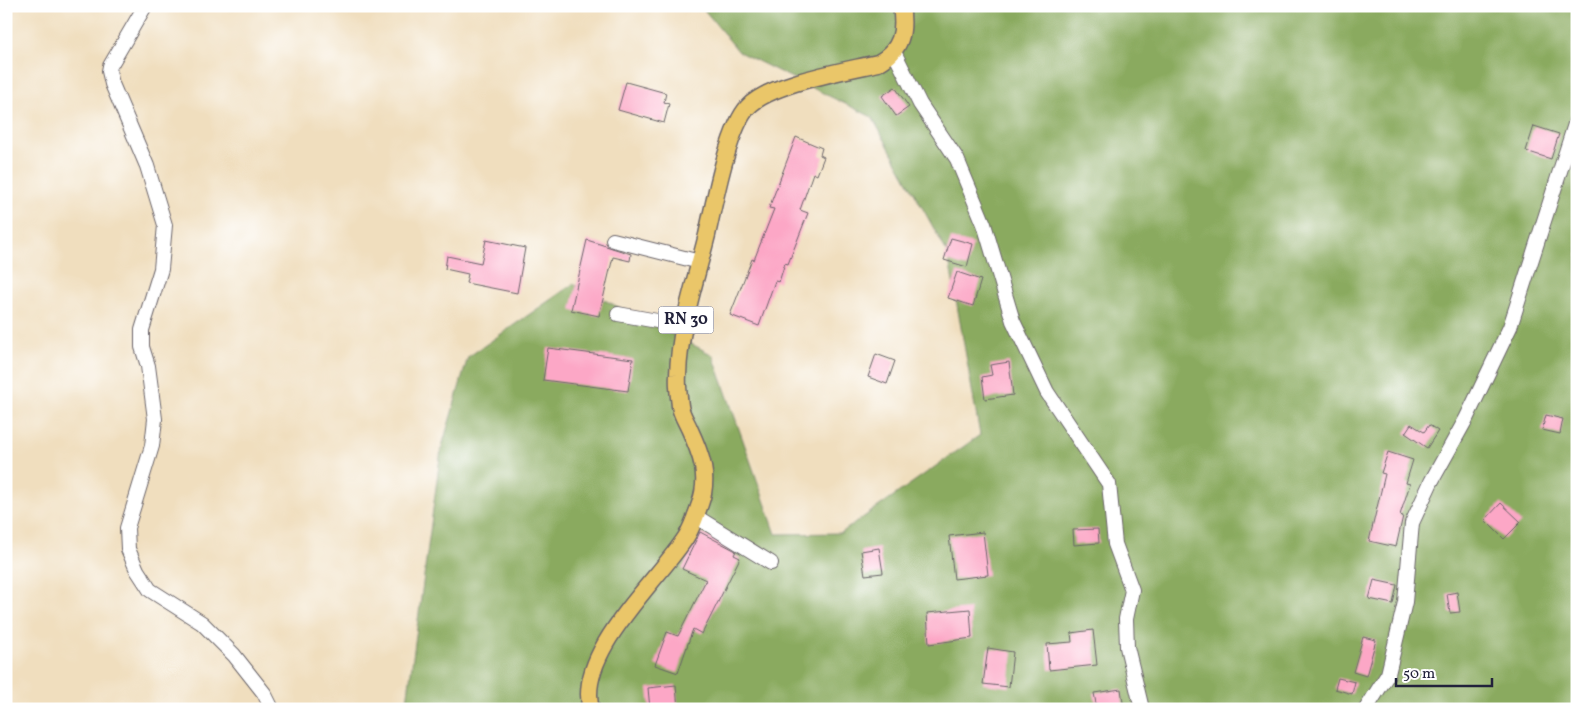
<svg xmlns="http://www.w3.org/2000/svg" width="1583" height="715" viewBox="0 0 1583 715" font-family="Vollkorn,serif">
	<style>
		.forest { fill: #8aaa5f; stroke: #56664d }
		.building { fill: #fca7c6 }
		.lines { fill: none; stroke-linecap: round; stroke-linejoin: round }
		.minor-casing { stroke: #6a6469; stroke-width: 16 }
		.major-casing { stroke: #6a6469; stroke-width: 19 }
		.minor { stroke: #fff; stroke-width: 14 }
		.major { stroke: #eac669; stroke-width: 16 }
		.labels { text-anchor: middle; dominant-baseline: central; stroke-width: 4.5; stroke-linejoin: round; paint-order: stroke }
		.shield { fill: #fff; stroke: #646476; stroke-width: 1 }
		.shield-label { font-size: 16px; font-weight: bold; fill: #22223b }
	</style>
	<rect width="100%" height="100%" fill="#fff"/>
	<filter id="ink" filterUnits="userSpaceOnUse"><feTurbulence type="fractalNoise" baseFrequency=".02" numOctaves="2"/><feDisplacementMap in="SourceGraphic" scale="10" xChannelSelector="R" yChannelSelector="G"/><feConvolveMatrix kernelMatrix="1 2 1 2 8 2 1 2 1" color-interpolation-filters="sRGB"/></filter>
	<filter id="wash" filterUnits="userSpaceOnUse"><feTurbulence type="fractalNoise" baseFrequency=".0096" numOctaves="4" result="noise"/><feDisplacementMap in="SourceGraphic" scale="20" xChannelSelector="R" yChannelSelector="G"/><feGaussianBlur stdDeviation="1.12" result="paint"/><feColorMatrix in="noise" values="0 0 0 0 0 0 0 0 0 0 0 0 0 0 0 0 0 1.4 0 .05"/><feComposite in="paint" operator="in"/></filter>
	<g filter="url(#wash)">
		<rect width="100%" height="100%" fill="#f0debe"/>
		<path class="forest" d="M 701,6 L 1577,6 L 1577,709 L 406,709 L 441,450 L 468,357 L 573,284 L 713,355 L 776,534 L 841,533 L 980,435 L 948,254 L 872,117 L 739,52 Z"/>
		<g id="blocks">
			<g class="building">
				<path d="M 626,82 L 666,93 L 664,102 L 669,104 L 664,123 L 618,110 Z"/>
				<path d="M 895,87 L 909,107 L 896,116 L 882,96 Z"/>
				<path d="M 1534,126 L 1559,134 L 1551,159 L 1526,151 Z"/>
				<path d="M 796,137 L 822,148 L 820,155 L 824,157 L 817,175 L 813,173 L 800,210 L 808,213 L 788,264 L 785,263 L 779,282 L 775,281 L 759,326 L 730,315 L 752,259 L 754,260 L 774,209 L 769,208 Z"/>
				<path d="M 951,238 L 973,244 L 967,267 L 944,260 Z"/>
				<path d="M 486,240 L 525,248 L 517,293 L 466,283 L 468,274 L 445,269 L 447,256 L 481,263 Z"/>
				<path d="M 587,240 L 631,254 L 630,261 L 613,257 L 599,316 L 571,310 Z"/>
				<path d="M 957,272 L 981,280 L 973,306 L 948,298 Z"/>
				<path d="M 548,348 L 633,359 L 628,391 L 543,380 Z"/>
				<path d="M 876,354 L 895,361 L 887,384 L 868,377 Z"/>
				<path d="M 1009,362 L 1013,395 L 985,399 L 982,377 L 992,375 L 990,365 Z"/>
				<path d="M 1546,415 L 1563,419 L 1560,434 L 1542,430 Z"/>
				<path d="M 1411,424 L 1424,432 L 1429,425 L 1438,431 L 1427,448 L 1405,433 Z"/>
				<path d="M 1388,452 L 1413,460 L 1406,483 L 1410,484 L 1400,515 L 1403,516 L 1396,547 L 1369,541 L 1385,474 L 1381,473 Z"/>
				<path d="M 1501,503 L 1521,522 L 1504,539 L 1485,520 Z"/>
				<path d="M 1098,529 L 1099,543 L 1074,545 L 1073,530 Z"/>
				<path d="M 700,532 L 736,551 L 734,555 L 740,558 L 702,634 L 693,629 L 678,673 L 655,665 L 667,632 L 678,636 L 706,580 L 682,569 Z"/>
				<path d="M 983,532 L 988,575 L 954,579 L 949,536 Z"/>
				<path d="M 879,548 L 883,573 L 865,575 L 861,551 Z"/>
				<path d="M 1374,580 L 1397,585 L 1393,604 L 1369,599 Z"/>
				<path d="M 1457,592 L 1460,612 L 1450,613 L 1447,594 Z"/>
				<path d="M 970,609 L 972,638 L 929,644 L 927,613 Z"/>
				<path d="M 1093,630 L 1097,665 L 1049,670 L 1047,644 L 1072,642 L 1071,633 Z"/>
				<path d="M 1363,637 L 1376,640 L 1366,676 L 1353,672 Z"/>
				<path d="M 988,648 L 1013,652 L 1009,687 L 983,684 Z"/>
				<path d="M 1338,678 L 1355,682 L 1352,694 L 1335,689 Z"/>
				<path d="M 676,685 L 678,709 L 650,709 L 648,688 Z"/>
				<path d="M 1121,689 L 1124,709 L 1097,709 L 1094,693 Z"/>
			</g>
		</g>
	</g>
	<g filter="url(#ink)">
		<use href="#blocks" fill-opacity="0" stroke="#6a6469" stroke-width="1"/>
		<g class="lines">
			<defs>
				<g id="minor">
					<path d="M 145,6 L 110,66 L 109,71 L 112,84 L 147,166 L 165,225 L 161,269 L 142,330 L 142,347 L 148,366 L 155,419 L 152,446 L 127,528 L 128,549 L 137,570 L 150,590 L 202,623 L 234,655 L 264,693 L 272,709"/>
					<path d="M 894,52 L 920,104 L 957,159 L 984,224 L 1013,321 L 1047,392 L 1109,484 L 1115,544 L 1132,590 L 1126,619 L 1127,647 L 1142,709"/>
					<path d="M 613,240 L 700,262"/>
					<path d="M 618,314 L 685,326"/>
					<path d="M 695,516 L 771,563"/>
					<path d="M 1366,709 L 1388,674 L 1405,602 L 1412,523 L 1431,482 L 1466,419 L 1510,327 L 1577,118"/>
				</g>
				<path id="major" d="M 591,709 C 575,653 658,581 686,537 C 692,528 696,515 700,504 C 710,476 701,454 689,428 C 686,421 681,414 680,406 C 679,396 677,385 678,375 C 679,329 696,279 707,235 C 714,204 728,128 748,107 C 770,83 845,71 878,63 C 902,50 905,31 901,6"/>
			</defs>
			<use href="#minor" class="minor-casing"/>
			<use href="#major" class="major-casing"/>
			<use href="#minor" class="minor"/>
			<use href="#major" class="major"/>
		</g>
	</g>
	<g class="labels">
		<rect class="shield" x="658.5" y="306.5" width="55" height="27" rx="4"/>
		<g class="shield-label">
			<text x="686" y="320">RN 30</text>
		</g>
	</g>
	<rect width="1583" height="715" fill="none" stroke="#fff" stroke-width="25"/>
	<path d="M1396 678v8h96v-8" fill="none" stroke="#22223b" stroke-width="2.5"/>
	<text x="1403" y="678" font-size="15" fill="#22223b" stroke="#ffffff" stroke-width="4" paint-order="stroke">50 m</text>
</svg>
